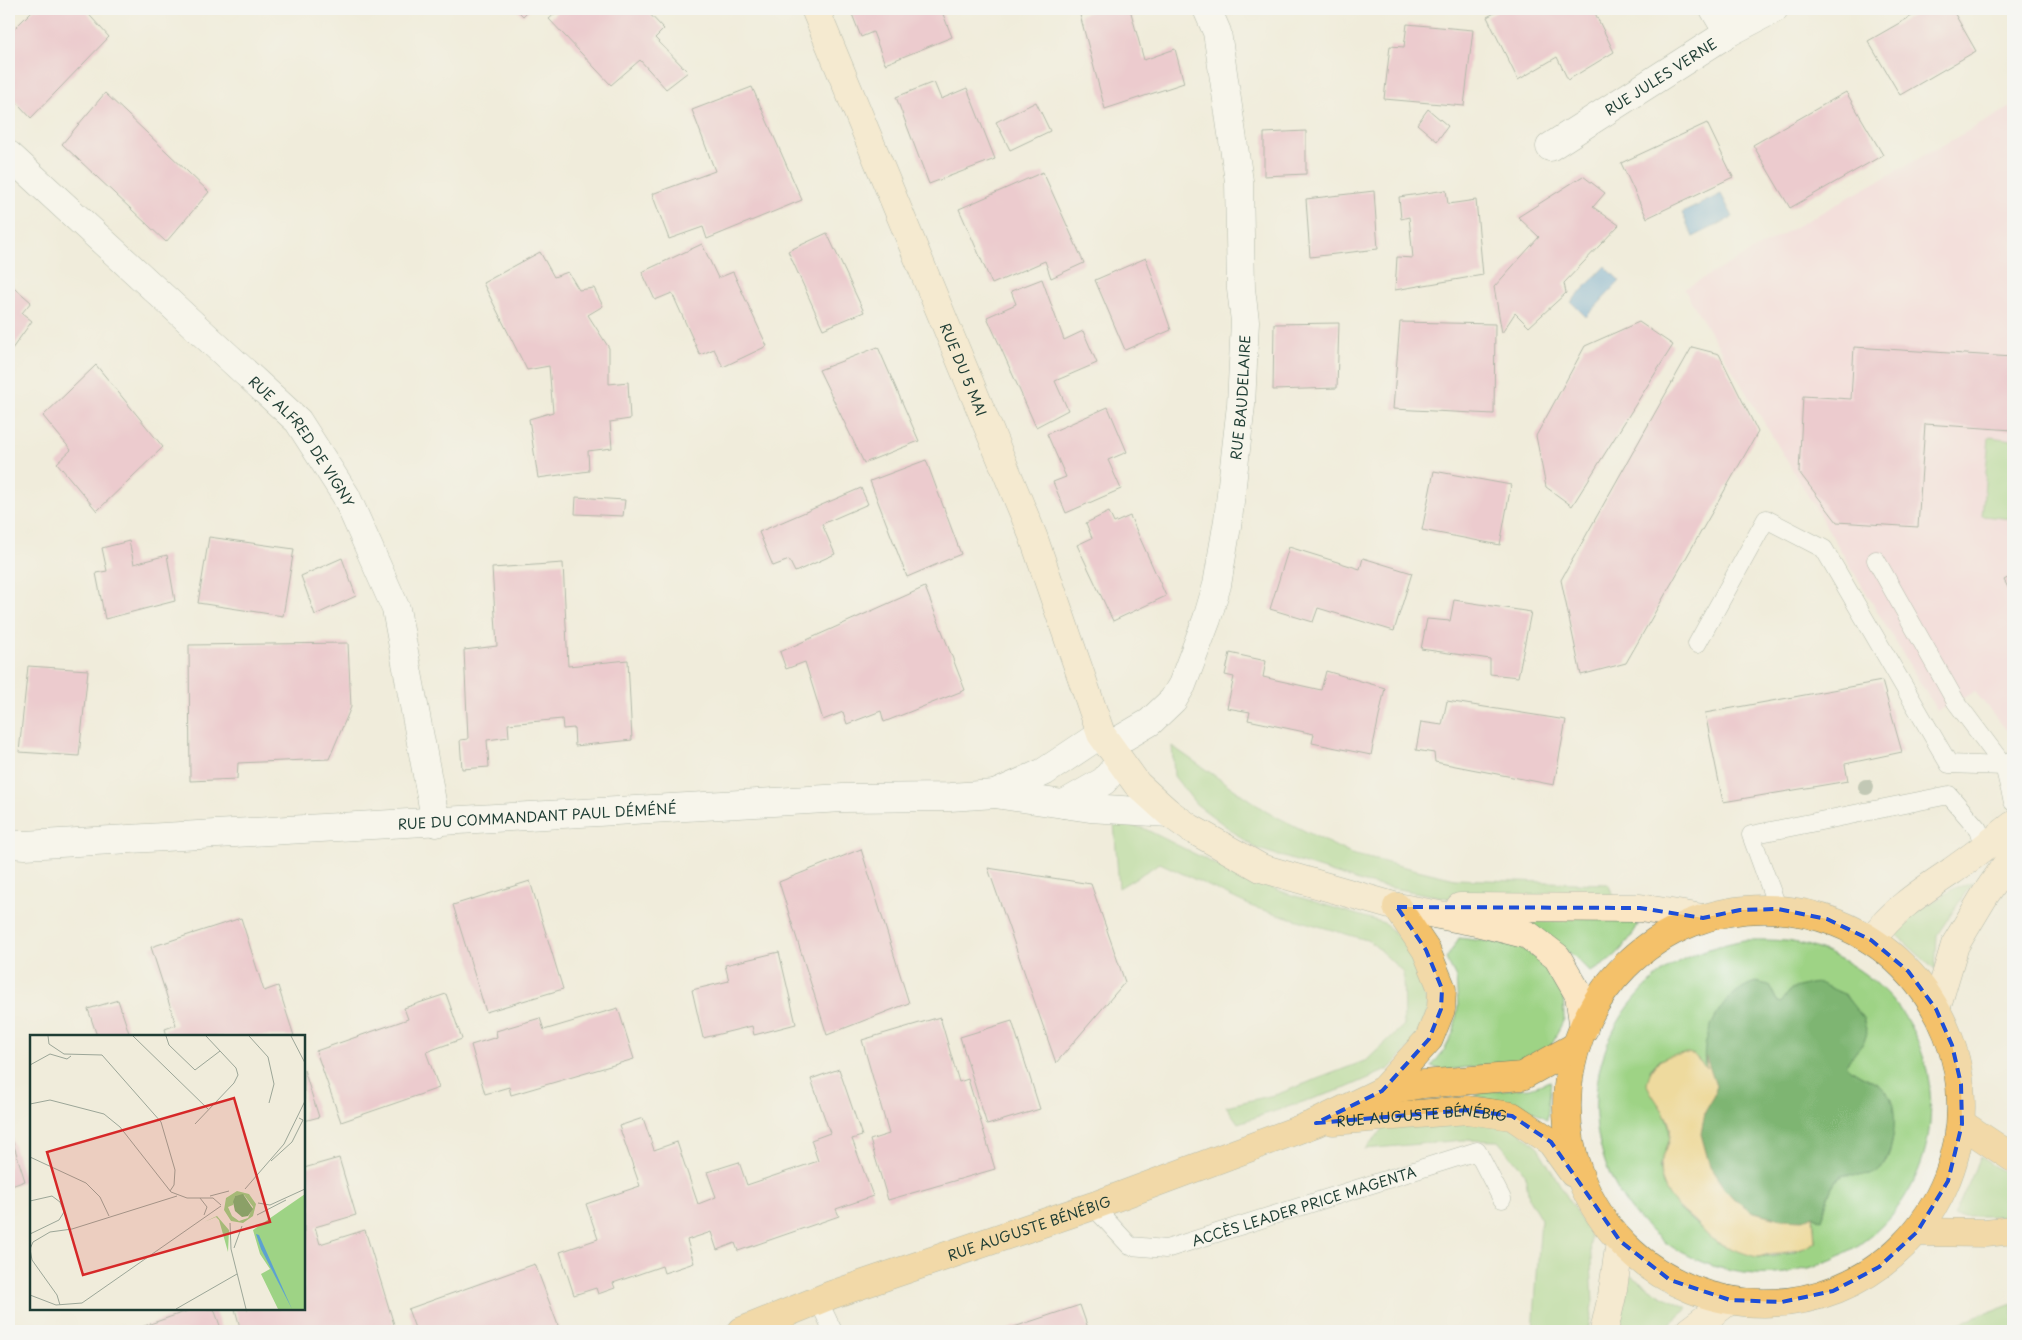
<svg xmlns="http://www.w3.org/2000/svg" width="2022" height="1340" viewBox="0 0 2022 1340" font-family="'Playpen Sans',sans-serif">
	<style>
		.built { fill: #f5cfdc }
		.green { fill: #9ed385; stroke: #5e885c; fill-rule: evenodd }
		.forest { fill: #7eb572; stroke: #4e7953 }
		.sand { fill: #eeda9e; stroke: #868c69 }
		.water { fill: #5da1d1; stroke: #3e6f82 }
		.building { fill: #e6a3be }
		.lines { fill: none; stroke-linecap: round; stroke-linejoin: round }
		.lane-casing { stroke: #687a6e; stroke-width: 19 }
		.street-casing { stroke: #687a6e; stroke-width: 29 }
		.secondary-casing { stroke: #687a6e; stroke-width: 29 }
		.primary-casing { stroke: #687a6e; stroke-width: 29 }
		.lane { stroke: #fff; stroke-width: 18 }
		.street { stroke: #fff; stroke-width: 28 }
		.secondary { stroke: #fbe6c3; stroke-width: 28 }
		.primary { stroke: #f4c16a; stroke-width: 28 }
		.tree { fill: #8b9c88 }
		.marked { fill: none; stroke: #1d4ed8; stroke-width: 4; stroke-dasharray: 10 6; stroke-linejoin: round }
		.labels { text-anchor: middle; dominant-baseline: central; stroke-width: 4; stroke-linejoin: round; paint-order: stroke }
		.street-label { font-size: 14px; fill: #1f3d34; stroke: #f6f6f2 }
		.inset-road { fill: none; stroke: #9ca698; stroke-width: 1 }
		.view { fill: #d62828; fill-opacity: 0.15; stroke: #d62828; stroke-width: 2.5 }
		.inset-edge { fill: none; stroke: #1f3d34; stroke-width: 2.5 }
	</style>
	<rect width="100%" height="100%" fill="#f6f6f2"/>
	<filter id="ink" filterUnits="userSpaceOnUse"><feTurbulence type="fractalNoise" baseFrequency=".02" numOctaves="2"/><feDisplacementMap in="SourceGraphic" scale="10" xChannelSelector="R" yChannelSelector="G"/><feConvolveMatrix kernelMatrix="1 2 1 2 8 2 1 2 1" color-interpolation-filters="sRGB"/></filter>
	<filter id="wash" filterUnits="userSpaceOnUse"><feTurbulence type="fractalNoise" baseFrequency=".0096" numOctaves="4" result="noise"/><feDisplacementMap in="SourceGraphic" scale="20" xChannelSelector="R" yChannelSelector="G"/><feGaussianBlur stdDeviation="1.12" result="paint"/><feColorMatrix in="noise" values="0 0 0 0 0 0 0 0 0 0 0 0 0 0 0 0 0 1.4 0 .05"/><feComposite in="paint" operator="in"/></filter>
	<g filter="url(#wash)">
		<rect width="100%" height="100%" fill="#f0ecdb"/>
		<path class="built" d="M 2013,106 L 2013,738 L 1975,692 L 1937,711 L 1684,289 Z"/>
		<g class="green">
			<path d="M 1989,437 L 2013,440 L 2013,519 L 1982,516 Z"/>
			<path d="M 1172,746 L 1267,812 L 1351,854 L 1455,879 L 1608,884 L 1616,901 L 1558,898 L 1447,898 L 1365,883 L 1255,848 L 1196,804 L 1174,776 Z"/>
			<path d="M 1114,823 L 1143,828 L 1229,871 L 1289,894 L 1384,923 L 1414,951 L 1428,1010 L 1415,1042 L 1389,1069 L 1346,1088 L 1238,1123 L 1226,1106 L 1278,1094 L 1367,1060 L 1404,1025 L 1403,972 L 1370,941 L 1253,907 L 1160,863 L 1119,888 Z"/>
			<path d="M 1972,883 L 1937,935 L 1935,970 L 1890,929 L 1955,888 Z"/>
			<path d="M 1623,916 L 1638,925 C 1627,945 1612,963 1590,972 L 1574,956 L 1527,924 L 1533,917 Z"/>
			<path d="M 1459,938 L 1517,945 L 1548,966 L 1563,984 L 1564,1019 L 1550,1048 L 1528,1060 L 1446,1070 L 1431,1067 L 1445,1049 L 1454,1031 L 1458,1006 L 1456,978 L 1446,959 Z"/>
			<path d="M 1744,940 C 1767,940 1790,939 1812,947 C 1984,1004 1964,1245 1785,1273 C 1757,1277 1727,1272 1702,1262 C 1584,1216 1559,1063 1653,980 C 1679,956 1711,947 1744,940 ZM 1743,989 L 1772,991 L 1777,1001 L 1781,1003 L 1845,994 L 1851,1004 L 1864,1042 L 1846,1064 C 1856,1077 1878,1080 1887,1093 C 1898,1109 1896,1167 1873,1173 C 1863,1176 1848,1171 1839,1178 C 1828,1186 1826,1208 1822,1220 L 1813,1215 L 1815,1242 L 1794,1253 L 1758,1257 L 1717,1243 L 1679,1209 L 1663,1185 L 1659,1167 L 1670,1139 L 1669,1126 L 1650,1070 L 1659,1060 L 1694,1055 L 1706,1069 C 1705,1037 1715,1006 1743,989 Z"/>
			<path d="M 1551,1081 L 1547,1120 L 1525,1106 L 1475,1096 L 1486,1091 L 1530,1088 Z"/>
			<path d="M 1472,1119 L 1517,1129 L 1538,1148 L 1590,1235 L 1593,1305 L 1588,1331 L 1533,1331 L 1541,1219 L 1529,1199 L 1525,1173 L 1498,1141 L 1463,1140 L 1365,1149 L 1385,1127 Z"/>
			<path d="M 1980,1157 L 2013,1178 L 2013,1216 L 1954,1216 Z"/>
			<path d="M 1630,1275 L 1661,1295 L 1688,1308 L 1661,1331 L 1617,1331 Z"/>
			<path d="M 2013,1303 L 2013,1331 L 1939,1331 Z"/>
		</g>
		<path class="forest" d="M 1756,982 L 1769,985 L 1777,1001 L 1781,1003 L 1791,989 L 1809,984 L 1819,983 L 1844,994 L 1863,1018 L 1867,1033 L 1864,1042 L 1846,1064 C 1857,1077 1876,1080 1887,1092 C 1901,1109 1894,1161 1875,1173 C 1864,1180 1849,1170 1838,1178 C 1828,1187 1826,1208 1822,1220 L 1813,1215 L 1803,1220 L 1782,1219 L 1753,1212 L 1734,1199 L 1724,1188 L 1710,1167 L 1701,1134 L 1705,1112 L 1715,1095 L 1716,1086 L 1706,1059 L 1705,1064 C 1700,1033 1725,990 1756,982 Z"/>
		<path class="sand" d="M 1688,1053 L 1694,1055 L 1706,1068 L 1706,1057 L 1716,1086 L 1715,1095 L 1705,1112 L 1701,1134 L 1710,1167 L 1724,1188 L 1734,1199 L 1753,1212 L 1782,1219 L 1803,1220 L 1813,1215 L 1815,1241 C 1801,1253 1786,1252 1769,1254 C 1765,1255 1761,1257 1757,1257 C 1751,1256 1720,1245 1715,1241 C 1706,1236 1701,1227 1693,1220 C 1681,1210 1670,1201 1664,1186 C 1652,1158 1672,1154 1670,1128 C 1668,1114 1653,1099 1647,1085 C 1650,1061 1666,1054 1688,1053 Z"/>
		<g class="water">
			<path d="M 1721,194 L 1733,217 L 1693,237 L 1682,213 Z"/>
			<path d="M 1605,266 L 1620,281 L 1586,317 L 1571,302 Z"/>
		</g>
		<g id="blocks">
			<g class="building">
				<path d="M 34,9 L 84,9 L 109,37 L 31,118 L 9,94 L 9,34 Z"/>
				<path d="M 516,9 L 530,9 L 523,16 Z"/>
				<path d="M 560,9 L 645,9 L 664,29 L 655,38 L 688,72 L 666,89 L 640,60 L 611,85 L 549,19 Z"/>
				<path d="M 850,9 L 941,9 L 952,37 L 885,64 L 873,32 L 861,37 Z"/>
				<path d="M 1099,9 L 1130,9 L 1144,60 L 1175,49 L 1184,83 L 1105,109 L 1080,15 Z"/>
				<path d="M 1502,9 L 1593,9 L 1614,52 L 1568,80 L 1557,57 L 1518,80 L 1487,17 Z"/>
				<path d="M 1924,9 L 1952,9 L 1976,51 L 1900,95 L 1868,41 Z"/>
				<path d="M 1407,24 L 1473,30 L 1464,106 L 1384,99 L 1390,46 L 1404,47 Z"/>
				<path d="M 934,82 L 941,99 L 967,88 L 995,159 L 929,184 L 896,97 Z"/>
				<path d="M 752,87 L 802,200 L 707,239 L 703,227 L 669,239 L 652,194 L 715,171 L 692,110 Z"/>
				<path d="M 1846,92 L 1883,155 L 1790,208 L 1753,145 Z"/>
				<path d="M 105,93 L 209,192 L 166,242 L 62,144 Z"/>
				<path d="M 1036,102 L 1050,131 L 1010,150 L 996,122 Z"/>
				<path d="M 1428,109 L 1448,126 L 1437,141 L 1417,124 Z"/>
				<path d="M 1707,123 L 1733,177 L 1647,218 L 1621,163 Z"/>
				<path d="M 1306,131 L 1306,174 L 1264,176 L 1264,133 Z"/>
				<path d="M 1043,172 L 1084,263 L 1051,278 L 1045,261 L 992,284 L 959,209 Z"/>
				<path d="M 1583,176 L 1605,193 L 1593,207 L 1619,225 L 1564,283 L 1566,293 L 1529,327 L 1515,313 L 1502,333 L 1494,287 L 1539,237 L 1518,217 Z"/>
				<path d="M 1446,190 L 1448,204 L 1476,200 L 1483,275 L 1395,290 L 1397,257 L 1413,258 L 1409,217 L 1401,219 L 1399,197 Z"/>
				<path d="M 1374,191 L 1378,249 L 1310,257 L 1306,199 Z"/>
				<path d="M 827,233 L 864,312 L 823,329 L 788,251 Z"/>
				<path d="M 702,244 L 718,278 L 733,272 L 767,346 L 723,367 L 714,349 L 700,355 L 672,293 L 655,300 L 642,272 Z"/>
				<path d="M 540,252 L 554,277 L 568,272 L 579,290 L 594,288 L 603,306 L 588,315 L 609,348 L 609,384 L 628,382 L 630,419 L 610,422 L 612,448 L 588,451 L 589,471 L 538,478 L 529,419 L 553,412 L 549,366 L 527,370 L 483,283 Z"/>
				<path d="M 1146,258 L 1171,330 L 1125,350 L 1095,280 Z"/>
				<path d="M 1042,279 L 1064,340 L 1083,331 L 1097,363 L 1055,381 L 1068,410 L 1036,427 L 987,317 L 1016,304 L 1011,291 Z"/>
				<path d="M 9,283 L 31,302 L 22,313 L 32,321 L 9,353 Z"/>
				<path d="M 1400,322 L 1495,324 L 1494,414 L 1393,409 Z"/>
				<path d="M 1639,322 L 1673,345 L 1572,506 L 1546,487 L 1536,436 L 1585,346 Z"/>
				<path d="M 1339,323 L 1337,388 L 1273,390 L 1274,324 Z"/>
				<path d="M 878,347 L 919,441 L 864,463 L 819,370 Z"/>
				<path d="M 1692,347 L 1719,354 L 1758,432 L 1626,663 L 1581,675 L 1561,580 Z"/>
				<path d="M 1854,347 L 2013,357 L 2013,430 L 1925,424 L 1918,527 L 1837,522 L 1799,472 L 1803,396 L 1851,399 Z"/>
				<path d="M 96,365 L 163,447 L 97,511 L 57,463 L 71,450 L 43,416 Z"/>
				<path d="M 1108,407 L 1127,452 L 1108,460 L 1121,489 L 1066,513 L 1053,482 L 1066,477 L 1047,434 Z"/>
				<path d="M 926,460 L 961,554 L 907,577 L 870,481 Z"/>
				<path d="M 1434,471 L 1511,485 L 1500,545 L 1422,530 Z"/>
				<path d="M 861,488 L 868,504 L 822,524 L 835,554 L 795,572 L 789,560 L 773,566 L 759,532 Z"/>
				<path d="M 576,497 L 625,500 L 623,516 L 575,514 Z"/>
				<path d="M 1109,512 L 1114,523 L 1130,516 L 1166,596 L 1113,621 L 1077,545 L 1092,538 L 1086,523 Z"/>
				<path d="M 209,537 L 294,549 L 283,616 L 198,603 Z"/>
				<path d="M 129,541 L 134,564 L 167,555 L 175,601 L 105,619 L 96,573 L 107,571 L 102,548 Z"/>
				<path d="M 1289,547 L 1360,569 L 1363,558 L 1412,573 L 1394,631 L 1318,608 L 1313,622 L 1270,609 Z"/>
				<path d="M 342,558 L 356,596 L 315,615 L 301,576 Z"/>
				<path d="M 563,563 L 568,666 L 628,660 L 632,740 L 575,746 L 574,728 L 563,729 L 562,719 L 508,724 L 509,737 L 487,740 L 489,767 L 462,769 L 460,740 L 468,739 L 464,650 L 497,646 L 492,568 Z"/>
				<path d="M 2013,575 L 2013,597 L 2004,580 Z"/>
				<path d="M 925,587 L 965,690 L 884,722 L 881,711 L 847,724 L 843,712 L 823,720 L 805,662 L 786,669 L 780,652 Z"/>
				<path d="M 1454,600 L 1531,612 L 1518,677 L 1490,674 L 1490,659 L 1421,649 L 1427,619 L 1450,621 Z"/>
				<path d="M 348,643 L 351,707 L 329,759 L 238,763 L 237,779 L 190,781 L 189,645 Z"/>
				<path d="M 1230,653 L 1266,661 L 1263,677 L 1321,690 L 1326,671 L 1385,688 L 1371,755 L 1312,743 L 1314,734 L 1248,720 L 1250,712 L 1227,708 L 1234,677 L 1225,675 Z"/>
				<path d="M 28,666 L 88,670 L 79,756 L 19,752 Z"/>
				<path d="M 1882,681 L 1902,752 L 1845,764 L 1848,781 L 1723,802 L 1705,713 Z"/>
				<path d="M 1447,701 L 1566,720 L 1554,785 L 1435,762 L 1434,753 L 1416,750 L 1421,722 L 1442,725 Z"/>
				<path d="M 861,849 L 909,1003 L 827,1035 L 779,882 Z"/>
				<path d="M 988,868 L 1091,884 L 1125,982 L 1056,1063 Z"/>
				<path d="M 530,881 L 563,989 L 486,1012 L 453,905 Z"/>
				<path d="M 241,918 L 264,991 L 278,986 L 294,1036 L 167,1036 L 165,1029 L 176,1025 L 151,947 Z"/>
				<path d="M 779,952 L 796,1024 L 754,1035 L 752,1026 L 703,1038 L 692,990 L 729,981 L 725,965 Z"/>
				<path d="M 446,994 L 462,1039 L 426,1052 L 439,1088 L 341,1122 L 316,1051 L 408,1019 L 404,1008 Z"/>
				<path d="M 118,1000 L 130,1036 L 97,1036 L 88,1009 Z"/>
				<path d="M 618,1008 L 634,1059 L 511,1095 L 509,1087 L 485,1094 L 471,1045 L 497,1037 L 496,1031 L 540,1018 L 544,1030 Z"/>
				<path d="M 940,1017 L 959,1082 L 968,1079 L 995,1169 L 888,1200 L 870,1140 L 889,1134 L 862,1040 Z"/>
				<path d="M 1012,1021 L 1040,1109 L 987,1125 L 960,1037 Z"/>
				<path d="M 839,1069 L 862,1136 L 852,1139 L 873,1196 L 836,1209 L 839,1216 L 738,1251 L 735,1243 L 717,1250 L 711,1232 L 687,1240 L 694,1263 L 664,1273 L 662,1266 L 613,1283 L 615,1288 L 598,1294 L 596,1288 L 574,1295 L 560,1252 L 598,1239 L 586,1204 L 640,1186 L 619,1126 L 643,1118 L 654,1150 L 677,1142 L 698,1204 L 716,1197 L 707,1172 L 739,1162 L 747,1185 L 818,1161 L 811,1140 L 830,1133 L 811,1079 Z"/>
				<path d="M 304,1070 L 319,1117 L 304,1121 Z"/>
				<path d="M 9,1130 L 25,1181 L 9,1187 Z"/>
				<path d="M 339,1158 L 356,1215 L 315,1227 L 320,1244 L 365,1230 L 396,1331 L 241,1331 L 235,1309 L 304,1309 L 304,1168 Z"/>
				<path d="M 535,1264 L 559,1328 L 550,1331 L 416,1331 L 408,1309 Z"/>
				<path d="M 1080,1305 L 1089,1331 L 1002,1331 Z"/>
				<path d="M 193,1309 L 214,1309 L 222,1331 L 130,1331 Z"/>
			</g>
		</g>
	</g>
	<g filter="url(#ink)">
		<use href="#blocks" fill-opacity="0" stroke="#687a6e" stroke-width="1"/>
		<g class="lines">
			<defs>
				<g id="lane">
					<path d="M 1876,560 L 1956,702 L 2004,766 L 2013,802"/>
					<path d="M 1697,644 L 1766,519 L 1824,549 L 1949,764 L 2004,766 L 2013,759"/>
					<path d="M 1778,909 L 1751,835 L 1949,795 L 1978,829 L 1984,848"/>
					<path id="s1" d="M 1093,1206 L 1130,1246 L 1166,1249 L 1477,1151 L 1502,1199"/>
					<path d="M 818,1300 L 833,1331"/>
				</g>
				<g id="street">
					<path d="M 1714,9 L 1728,33"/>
					<path id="s2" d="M 1550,147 L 1728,33 L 1774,9"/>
					<path id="s3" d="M 9,155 L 298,421 L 346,496 L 396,609 L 436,823"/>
					<path id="s4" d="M 1109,746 L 1150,722 L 1173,700 L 1182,685 L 1207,619 L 1217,585 L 1228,520 L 1241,405 L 1245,321 L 1241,289 L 1239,181 L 1217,32 L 1207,9"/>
					<path d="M 995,794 L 1044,772 L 1101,734"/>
					<path d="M 1064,804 L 1104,781 L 1120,762"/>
					<path id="s5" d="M 9,844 L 25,845 L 843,798 L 950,797 L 995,794 L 1090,808 L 1169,813"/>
				</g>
				<g id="secondary">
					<path id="s6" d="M 815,9 L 1033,536 L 1101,734 L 1137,784 L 1169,813 L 1190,828 L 1261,868 L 1397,907 L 1476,922 L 1528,935 L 1557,957 L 1579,995 L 1584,1029"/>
					<path d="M 1460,907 L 1640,908 L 1703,918"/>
					<path d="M 1871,940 C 1894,909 1921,892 1952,871 C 1973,856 1993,841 2013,825"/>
					<path d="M 1936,1009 L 1955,945 L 1985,895 L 2013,855"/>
					<path d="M 1604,1331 L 1612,1296 L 1620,1241"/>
					<path d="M 1689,1331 L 1730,1300"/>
				</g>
				<g id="primary">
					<circle cx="1764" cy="1106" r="197"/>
					<path d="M 1382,1091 L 1429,1039 L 1441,1009 L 1442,989 L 1426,950 L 1397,907"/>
					<path id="s7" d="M 1333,1121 L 1467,1110 L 1512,1116 L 1551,1142 L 1573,1173"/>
					<path d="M 1962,1124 L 2013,1158"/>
					<path d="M 1917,1232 L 1985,1233 L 2013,1230"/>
					<path id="s8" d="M 742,1331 L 831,1295 L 1093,1206 L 1316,1123 L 1382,1091 L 1423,1084 L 1522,1076 L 1576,1046"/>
				</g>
			</defs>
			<use href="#lane" class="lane-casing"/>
			<use href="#street" class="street-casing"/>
			<use href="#secondary" class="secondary-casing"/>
			<use href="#primary" class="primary-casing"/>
			<use href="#lane" class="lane"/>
			<use href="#street" class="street"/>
			<use href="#secondary" class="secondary"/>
			<use href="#primary" class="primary"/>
		</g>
		<circle class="tree" cx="1866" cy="787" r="8"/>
	</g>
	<path d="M0 0H2022V1340H0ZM 1397,907 L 1640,908 L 1703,918 L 1740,910 L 1778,909 L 1827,919 L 1871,940 L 1908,971 L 1936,1009 L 1952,1045 L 1961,1084 L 1962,1124 L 1948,1181 L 1917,1232 L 1879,1267 L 1833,1291 L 1782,1302 L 1730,1300 L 1670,1280 L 1620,1241 L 1551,1142 L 1512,1116 L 1467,1110 L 1316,1123 L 1382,1091 L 1429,1039 L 1441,1009 L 1442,989 L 1426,950 Z" fill="#f0ecdb" fill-opacity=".55" fill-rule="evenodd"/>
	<path class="marked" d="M 1397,907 L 1640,908 L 1703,918 L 1740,910 L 1778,909 L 1827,919 L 1871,940 L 1908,971 L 1936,1009 L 1952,1045 L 1961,1084 L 1962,1124 L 1948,1181 L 1917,1232 L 1879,1267 L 1833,1291 L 1782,1302 L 1730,1300 L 1670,1280 L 1620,1241 L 1551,1142 L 1512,1116 L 1467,1110 L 1316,1123 L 1382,1091 L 1429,1039 L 1441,1009 L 1442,989 L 1426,950 Z"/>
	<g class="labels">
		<g class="street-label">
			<text stroke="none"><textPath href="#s2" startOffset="131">RUE JULES VERNE</textPath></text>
			<text stroke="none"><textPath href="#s6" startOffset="390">RUE DU 5 MAI</textPath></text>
			<text stroke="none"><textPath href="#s4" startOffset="392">RUE BAUDELAIRE</textPath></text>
			<text stroke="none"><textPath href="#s3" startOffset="411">RUE ALFRED DE VIGNY</textPath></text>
			<text stroke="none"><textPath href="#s5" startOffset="529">RUE DU COMMANDANT PAUL DÉMÉNÉ</textPath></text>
			<text stroke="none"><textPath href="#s7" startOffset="89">RUE AUGUSTE BÉNÉBIG</textPath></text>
			<text stroke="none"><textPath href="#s1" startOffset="235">ACCÈS LEADER PRICE MAGENTA</textPath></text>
			<text stroke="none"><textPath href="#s8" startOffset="305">RUE AUGUSTE BÉNÉBIG</textPath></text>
		</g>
	</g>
	<g transform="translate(30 1035)">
		<rect width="275" height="275" fill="#f0ecdb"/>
		<path d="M 207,156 L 219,159 L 226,169 L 223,181 L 213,188 L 201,186 L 194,175 L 196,163 ZM 214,160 L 223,172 L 218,183 L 209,186 L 202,181 L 198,172 L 203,170 L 205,161 ZM 275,159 L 275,274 L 248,274 L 231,239 L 240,234 L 230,219 L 223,195 ZM 187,181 L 199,195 L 198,217 L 189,185 L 186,182 L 174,187 Z" fill="#9ed385" fill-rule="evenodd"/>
		<path d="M 213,159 L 223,174 L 218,181 L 212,182 L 205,176 L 203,167 L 205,161 Z" fill="#7eb572"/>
		<path d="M 226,199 L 229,200 L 262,274 L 231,214 Z" fill="#5da1d1"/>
		<path class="inset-road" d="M 18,1 L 19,9 L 34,19 L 72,20 L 131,87 L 145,135 L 144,150 L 140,156M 103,1 L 178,74M 136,1 L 139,10 L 165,35 L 190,16M 219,1 L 238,22 L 244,49 L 239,68M 261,1 L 275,28M 0,30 L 20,19 L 37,24 L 41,21M 0,69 L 20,65 L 74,79 L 90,92 L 141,157 L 157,163 L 183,163 L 191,170M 165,89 L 204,48 L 208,40 L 206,33 L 176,1M 0,122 L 56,148 L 70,162 L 79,181M 241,126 L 262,107 L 273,85 L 269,83M 215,154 L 254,109 L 275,66M 180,161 L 199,156M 170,163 L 177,172 L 174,180M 0,166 L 22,161 L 30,167 L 34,177 L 29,185 L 0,199M 228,168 L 240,170 L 275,154M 227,180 L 256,165M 200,188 L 201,214 L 216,274M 204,213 L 212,191M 0,260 L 26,270 L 52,268 L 191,171M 30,270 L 27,260 L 2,225 L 0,214 L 3,207 L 20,197 L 42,194 L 147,161M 146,274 L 207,239"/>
		<path class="view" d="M 204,63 L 240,187 L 53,240 L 17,117 Z"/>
		<rect width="275" height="275" class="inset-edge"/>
	</g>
	<rect width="2022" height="1340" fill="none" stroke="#f6f6f2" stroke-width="30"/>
</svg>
